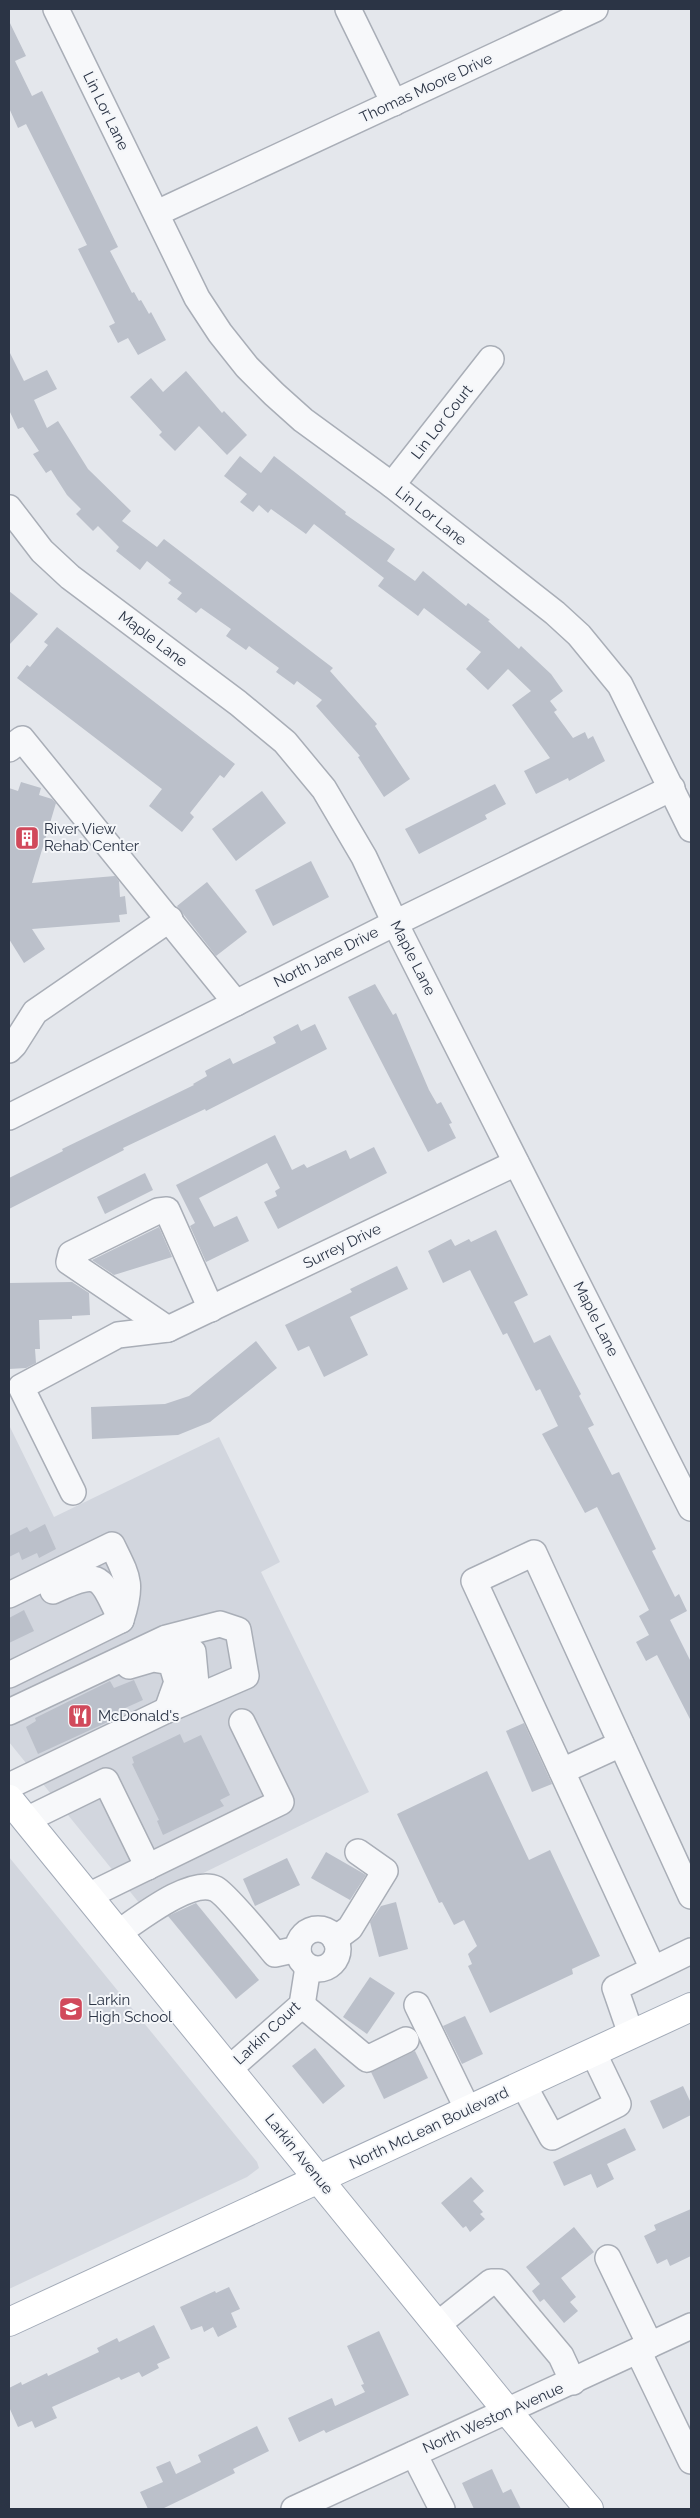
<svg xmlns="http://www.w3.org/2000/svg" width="700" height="2518" viewBox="0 0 700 2518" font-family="Raleway,sans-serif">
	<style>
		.built { fill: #d2d6de }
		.building { fill: #bbc0ca }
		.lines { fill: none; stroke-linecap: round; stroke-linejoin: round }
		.minor-casing { stroke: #a9aeb7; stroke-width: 28 }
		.major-casing { stroke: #a3abb8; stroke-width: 30 }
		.minor { stroke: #f7f8fa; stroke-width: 25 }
		.major { stroke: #fff; stroke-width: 28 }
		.labels { text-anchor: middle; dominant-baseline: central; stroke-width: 4; stroke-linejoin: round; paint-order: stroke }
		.street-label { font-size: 15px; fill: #2b3445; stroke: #f4f6f9 }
		.poi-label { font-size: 15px; fill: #2b3445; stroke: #f4f6f9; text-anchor: start }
	</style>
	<rect width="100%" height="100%" fill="#e4e7ec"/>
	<g class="built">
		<path d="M 9,1425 L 54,1517 L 219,1437 L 280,1562 L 261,1572 L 369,1792 L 140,1904 L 9,1742 Z"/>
		<path d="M 9,1857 L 257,2162 L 259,2168 L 247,2177 L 9,2289 Z"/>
	</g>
	<g class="building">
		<path d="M 9,21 L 26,56 L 15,61 L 32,96 L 42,91 L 118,247 L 110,251 L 132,293 L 134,292 L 139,301 L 141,300 L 149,314 L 151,312 L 166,340 L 138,355 L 128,338 L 118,343 L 109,326 L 115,323 L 78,249 L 87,245 L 26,124 L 18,128 L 9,108 Z"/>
		<path d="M 9,351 L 24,381 L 47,370 L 57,389 L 34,400 L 47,428 L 58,421 L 88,469 L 131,511 L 122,521 L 157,547 L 164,539 L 333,668 L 330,671 L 377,724 L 375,726 L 410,779 L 384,797 L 358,757 L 360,756 L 316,706 L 322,700 L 297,681 L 294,685 L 276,672 L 279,668 L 249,646 L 246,650 L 226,636 L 231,629 L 201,608 L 196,613 L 177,599 L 182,593 L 168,583 L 171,580 L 147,561 L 140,570 L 116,551 L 119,547 L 98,526 L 93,531 L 76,514 L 81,509 L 67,495 L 51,470 L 46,473 L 33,454 L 39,451 L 23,427 L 18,429 L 9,410 Z"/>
		<path d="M 186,371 L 222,413 L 224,411 L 247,435 L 227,455 L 199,426 L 175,451 L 159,435 L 162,432 L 130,397 L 151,378 L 163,392 Z"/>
		<path d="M 240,456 L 261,473 L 274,456 L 346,512 L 345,514 L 395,549 L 387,561 L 415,581 L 423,571 L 466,606 L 468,603 L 490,620 L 488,621 L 519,649 L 521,646 L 551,674 L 563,691 L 550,701 L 557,710 L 554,712 L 573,738 L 585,732 L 588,739 L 593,736 L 605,761 L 569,781 L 568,778 L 536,794 L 524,771 L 550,758 L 512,705 L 531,691 L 508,669 L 488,690 L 466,669 L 481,652 L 424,608 L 418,616 L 378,586 L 384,578 L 314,524 L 306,534 L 271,509 L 268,513 L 259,505 L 253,512 L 240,502 L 247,494 L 224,476 Z"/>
		<path d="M 9,591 L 38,614 L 9,645 Z"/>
		<path d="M 57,627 L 235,764 L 224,778 L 220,775 L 190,813 L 194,817 L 182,832 L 149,806 L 162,789 L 17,678 L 27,665 L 30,667 L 48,645 L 44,642 Z"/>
		<path d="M 21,782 L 41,788 L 39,795 L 52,799 L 56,803 L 32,883 L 115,876 L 119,881 L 120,897 L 125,896 L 127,914 L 119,915 L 120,922 L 32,929 L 45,949 L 24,963 L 9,939 L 9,788 L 18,791 Z"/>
		<path d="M 495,784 L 506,804 L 485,815 L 487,819 L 419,854 L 405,829 Z"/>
		<path d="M 262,791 L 286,823 L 236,861 L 212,829 Z"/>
		<path d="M 311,861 L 329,897 L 273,926 L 255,890 Z"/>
		<path d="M 207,882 L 247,932 L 216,956 L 177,906 Z"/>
		<path d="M 375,984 L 393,1015 L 396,1013 L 429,1090 L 437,1104 L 441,1102 L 452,1123 L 449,1124 L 456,1138 L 428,1152 L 348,997 Z"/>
		<path d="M 298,1024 L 301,1031 L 315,1024 L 327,1049 L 206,1111 L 205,1109 L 123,1148 L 124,1150 L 9,1209 L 9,1178 L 63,1151 L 62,1149 L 194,1085 L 193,1084 L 207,1076 L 205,1071 L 230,1058 L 233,1064 L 276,1043 L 273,1037 Z"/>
		<path d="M 275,1135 L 292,1170 L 304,1164 L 307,1168 L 346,1150 L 350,1159 L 374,1147 L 387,1173 L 278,1229 L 264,1202 L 277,1196 L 275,1191 L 280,1188 L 267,1163 L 199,1198 L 214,1227 L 237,1216 L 249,1241 L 206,1262 L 190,1226 L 195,1223 L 176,1185 Z"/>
		<path d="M 145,1173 L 153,1190 L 105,1214 L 97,1197 Z"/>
		<path d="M 159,1227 L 172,1257 L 114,1275 L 92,1260 Z"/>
		<path d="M 496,1230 L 528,1295 L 514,1302 L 534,1343 L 550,1335 L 581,1394 L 579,1396 L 594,1425 L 588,1428 L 612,1475 L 619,1472 L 656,1549 L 652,1551 L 675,1597 L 679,1594 L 687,1611 L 670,1620 L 691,1662 L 691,1721 L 657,1655 L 646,1661 L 636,1642 L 649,1635 L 639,1616 L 649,1610 L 597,1507 L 585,1513 L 542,1434 L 558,1426 L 540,1389 L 536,1391 L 507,1333 L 503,1335 L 470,1270 L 443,1283 L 428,1251 L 451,1239 L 455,1246 L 469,1239 L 471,1242 Z"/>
		<path d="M 397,1266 L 408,1289 L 350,1317 L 368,1355 L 324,1377 L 309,1346 L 298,1351 L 285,1325 L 352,1292 L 350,1289 Z"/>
		<path d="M 72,1282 L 89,1293 L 90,1315 L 72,1316 L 72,1319 L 39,1320 L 40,1349 L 35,1349 L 36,1363 L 26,1368 L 9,1369 L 9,1283 Z"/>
		<path d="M 256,1341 L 277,1368 L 210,1422 L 178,1435 L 92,1439 L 91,1407 L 165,1404 L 189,1396 Z"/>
		<path d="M 45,1524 L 56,1549 L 39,1558 L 37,1553 L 22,1560 L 19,1552 L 9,1557 L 9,1536 L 27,1527 L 30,1532 Z"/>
		<path d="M 24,1610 L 34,1631 L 9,1643 L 9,1618 Z"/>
		<path d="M 134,1680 L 143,1700 L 123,1709 L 125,1714 L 38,1754 L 26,1727 L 36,1721 L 35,1718 L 110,1681 L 114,1688 Z"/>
		<path d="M 524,1723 L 552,1784 L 532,1792 L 506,1731 Z"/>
		<path d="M 180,1734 L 184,1743 L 201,1735 L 230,1795 L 220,1800 L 224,1806 L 163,1835 L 157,1821 L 159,1820 L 132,1764 L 134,1763 L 132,1757 Z"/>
		<path d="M 487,1771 L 529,1860 L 550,1850 L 600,1956 L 572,1969 L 573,1974 L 490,2013 L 468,1966 L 472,1964 L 468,1954 L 477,1946 L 464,1920 L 454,1925 L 442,1902 L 439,1903 L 397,1814 Z"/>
		<path d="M 326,1852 L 366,1875 L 350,1900 L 311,1878 Z"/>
		<path d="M 287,1858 L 300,1885 L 255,1906 L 243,1879 Z"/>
		<path d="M 396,1902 L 408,1949 L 379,1957 L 370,1922 L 381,1906 Z"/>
		<path d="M 196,1903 L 259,1980 L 236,1999 L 168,1916 Z"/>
		<path d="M 370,1977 L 395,1993 L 367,2034 L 343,2017 Z"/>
		<path d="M 465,2016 L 483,2054 L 462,2064 L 443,2026 Z"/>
		<path d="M 315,2048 L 345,2086 L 323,2104 L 292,2066 Z"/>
		<path d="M 415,2051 L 428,2078 L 384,2099 L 371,2072 Z"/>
		<path d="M 683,2086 L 691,2103 L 691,2115 L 663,2129 L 650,2101 Z"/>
		<path d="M 625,2128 L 636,2150 L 607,2164 L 614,2179 L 597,2188 L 591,2174 L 564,2186 L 553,2162 Z"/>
		<path d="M 471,2177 L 484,2191 L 473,2201 L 483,2212 L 480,2214 L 485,2219 L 470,2232 L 466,2226 L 463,2228 L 441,2203 Z"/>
		<path d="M 691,2209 L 691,2256 L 670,2266 L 667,2259 L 657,2264 L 644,2236 L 656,2230 L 654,2225 Z"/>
		<path d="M 574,2227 L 594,2252 L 561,2278 L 576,2297 L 570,2302 L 578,2311 L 564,2323 L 544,2299 L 540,2302 L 532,2291 L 540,2284 L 526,2267 Z"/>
		<path d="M 229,2287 L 240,2309 L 231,2313 L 237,2327 L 218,2337 L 213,2327 L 204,2332 L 202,2326 L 191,2330 L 180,2307 L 215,2291 L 216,2293 Z"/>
		<path d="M 154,2325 L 170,2358 L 157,2364 L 159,2368 L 142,2377 L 139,2372 L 121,2380 L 119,2377 L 52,2407 L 57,2418 L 35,2428 L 32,2421 L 18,2427 L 9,2407 L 9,2388 L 21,2382 L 22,2385 L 47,2373 L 48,2376 L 99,2352 L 97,2348 L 117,2338 L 119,2342 Z"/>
		<path d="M 379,2331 L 409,2395 L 326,2433 L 324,2430 L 299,2442 L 288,2418 L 332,2398 L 335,2406 L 365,2392 L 361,2385 L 364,2384 L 347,2346 Z"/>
		<path d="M 257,2426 L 269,2451 L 233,2469 L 235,2473 L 189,2496 L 162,2509 L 148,2509 L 140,2492 L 163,2482 L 156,2467 L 170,2461 L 176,2474 L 201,2462 L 198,2455 Z"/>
		<path d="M 492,2469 L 503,2493 L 511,2489 L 521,2509 L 474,2509 L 462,2483 Z"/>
	</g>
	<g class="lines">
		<defs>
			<g id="minor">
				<path d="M 56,9 L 197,298 L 220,333 L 247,367 L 274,394 L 303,420 L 392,485 L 555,613 L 579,635 L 620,685 L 691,829"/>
				<path d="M 348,9 L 394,103"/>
				<path d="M 157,213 L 595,9"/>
				<path d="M 392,485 L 491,359"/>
				<path d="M 9,508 L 42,551 L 70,577 L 238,703 L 285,742 L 324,789 L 364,857 L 395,923 L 691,1508"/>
				<path d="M 9,749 L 22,739 L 236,1003"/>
				<path d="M 9,1050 L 14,1045 L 35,1012 L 170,919"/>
				<path d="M 9,1117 L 395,923 L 672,788"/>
				<path d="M 168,1329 L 69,1262 L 71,1254 L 158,1211 L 167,1210 L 211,1309"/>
				<path d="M 73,1492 L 21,1387 L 118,1335 L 168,1329 L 516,1163"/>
				<path d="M 53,1591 C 101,1569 100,1575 121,1620"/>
				<path d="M 9,1595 L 112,1545 C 128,1578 133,1583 121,1620 L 9,1675"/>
				<path d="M 159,1652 L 176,1644 L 193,1652 L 196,1684 L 172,1697"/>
				<path d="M 129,1666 L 153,1659 L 171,1662 L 177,1682 L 167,1710"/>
				<path d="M 9,1712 L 166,1638 L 220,1624 L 238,1630 L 246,1676 L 167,1710 L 9,1786"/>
				<path d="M 562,1771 L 621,1744"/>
				<path d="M 26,1820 L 106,1781 L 148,1867"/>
				<path d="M 88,1896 L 281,1802 L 242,1722"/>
				<circle cx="318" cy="1949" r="20"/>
				<path d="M 118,1933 C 139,1919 191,1877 216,1889 C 226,1894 265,1942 275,1954 L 298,1949"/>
				<path d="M 335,1939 L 350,1928 L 385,1871 L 358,1852"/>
				<path d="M 653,1969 L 474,1581 L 534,1553 L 691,1896"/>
				<path d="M 302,2005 L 367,2059 L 406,2040"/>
				<path d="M 417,2005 L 468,2110"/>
				<path d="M 631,2034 L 615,1988 L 691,1951"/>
				<path d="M 229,2069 L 302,2005 L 308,1967"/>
				<path d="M 523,2084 L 552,2137 L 618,2104 L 593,2052"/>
				<path d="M 608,2258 L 650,2345"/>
				<path d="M 437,2325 L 491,2282 L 499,2282 L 561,2356 L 573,2382"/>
				<path d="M 638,2351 L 691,2461"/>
				<path d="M 414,2454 L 442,2509"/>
				<path d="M 294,2509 L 691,2326"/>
			</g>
			<g id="major">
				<path d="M 9,1799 L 508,2412 L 589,2509"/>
				<path d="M 9,2322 L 691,2007"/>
			</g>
		</defs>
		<use href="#minor" class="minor-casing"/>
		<use href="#major" class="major-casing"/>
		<use href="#minor" class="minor"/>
		<use href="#major" class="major"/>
	</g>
	<defs>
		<symbol id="building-square" viewBox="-11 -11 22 22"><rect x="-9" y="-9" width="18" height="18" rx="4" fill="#d1495b" stroke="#f4f6f9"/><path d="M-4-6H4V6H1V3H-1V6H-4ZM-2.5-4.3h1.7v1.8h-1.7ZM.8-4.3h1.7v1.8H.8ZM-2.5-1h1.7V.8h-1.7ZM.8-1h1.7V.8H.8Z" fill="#fff"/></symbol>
		<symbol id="restaurant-square" viewBox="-11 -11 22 22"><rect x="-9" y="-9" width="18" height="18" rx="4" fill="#d1495b" stroke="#f4f6f9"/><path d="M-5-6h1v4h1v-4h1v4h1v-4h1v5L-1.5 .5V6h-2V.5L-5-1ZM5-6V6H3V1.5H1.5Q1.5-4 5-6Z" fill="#fff"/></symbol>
		<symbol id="school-square" viewBox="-11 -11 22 22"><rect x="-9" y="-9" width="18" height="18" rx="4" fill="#d1495b" stroke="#f4f6f9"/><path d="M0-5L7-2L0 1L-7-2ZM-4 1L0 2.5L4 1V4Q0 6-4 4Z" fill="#fff"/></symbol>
	</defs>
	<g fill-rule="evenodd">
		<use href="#building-square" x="13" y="824" width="28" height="28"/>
		<use href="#restaurant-square" x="66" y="1702" width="28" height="28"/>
		<use href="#school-square" x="57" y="1995" width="28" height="28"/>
	</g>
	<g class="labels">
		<g class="street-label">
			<text transform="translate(426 88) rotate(-25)">Thomas Moore Drive</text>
			<text transform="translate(106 111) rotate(64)">Lin Lor Lane</text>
			<text transform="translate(442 422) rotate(-52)">Lin Lor Court</text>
			<text transform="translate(431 516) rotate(38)">Lin Lor Lane</text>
			<text transform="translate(153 639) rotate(37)">Maple Lane</text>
			<text transform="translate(326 957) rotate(-27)">North Jane Drive</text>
			<text transform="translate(413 958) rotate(63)">Maple Lane</text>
			<text transform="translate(342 1246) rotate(-26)">Surrey Drive</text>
			<text transform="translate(596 1319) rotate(63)">Maple Lane</text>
			<text transform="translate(267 2033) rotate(-43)">Larkin Court</text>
			<text transform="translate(429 2128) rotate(-25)">North McLean Boulevard</text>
			<text transform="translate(299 2154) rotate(51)">Larkin Avenue</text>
			<text transform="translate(493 2418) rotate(-24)">North Weston Avenue</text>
		</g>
		<g class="poi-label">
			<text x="44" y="829">River View<tspan x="44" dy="17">Rehab Center</tspan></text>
			<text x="98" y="1716">McDonald's</text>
			<text x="88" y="2000">Larkin<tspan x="88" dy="17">High School</tspan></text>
		</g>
	</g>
	<rect width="700" height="2518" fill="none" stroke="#2b3445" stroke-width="20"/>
</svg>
